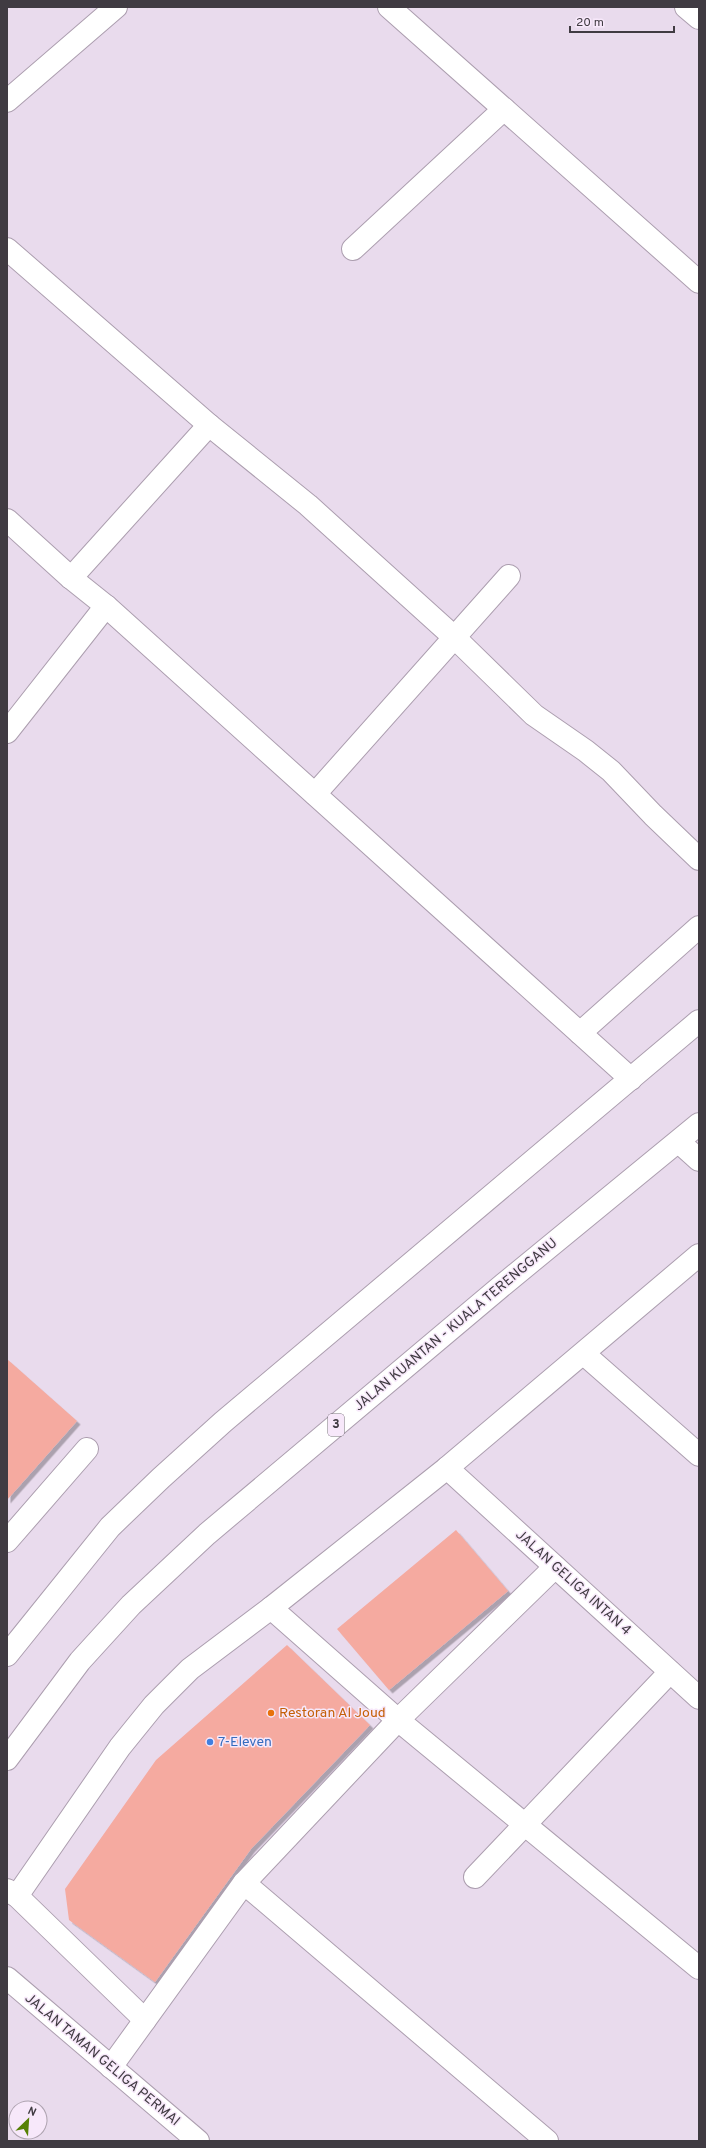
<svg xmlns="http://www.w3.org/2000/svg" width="706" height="2148" viewBox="0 0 706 2148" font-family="Overpass,sans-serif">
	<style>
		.building { fill: #f5aaa0; filter: url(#shadow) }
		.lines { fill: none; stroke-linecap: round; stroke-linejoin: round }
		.minor-casing { stroke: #ac9eaf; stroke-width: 24 }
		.highway-casing { stroke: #ac9eaf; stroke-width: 24 }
		.minor { stroke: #fff; stroke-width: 22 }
		.highway { stroke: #fff; stroke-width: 22 }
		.food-dot { fill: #e8710a; stroke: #f7e8fa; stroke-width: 1.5 }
		.shop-dot { fill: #3f7fe0; stroke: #f7e8fa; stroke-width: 1.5 }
		.labels { text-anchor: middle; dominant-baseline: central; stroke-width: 3; stroke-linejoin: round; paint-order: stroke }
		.shield { fill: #f7e8fa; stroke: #776f79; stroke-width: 1 }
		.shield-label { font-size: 13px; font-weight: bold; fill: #403b42 }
		.street-label { font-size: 14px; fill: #403b42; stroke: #f7e8fa }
		.food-label { font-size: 14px; fill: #c56008; stroke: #f7e8fa; text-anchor: start }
		.shop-label { font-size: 14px; fill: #366cbe; stroke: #f7e8fa; text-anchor: start }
	</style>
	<defs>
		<filter id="shadow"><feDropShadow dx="3.5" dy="3.5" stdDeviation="0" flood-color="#0004"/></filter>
	</defs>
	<rect width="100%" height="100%" fill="#e9dbed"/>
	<g class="building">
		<path d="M 7,1359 L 77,1421 L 7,1500 Z"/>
		<path d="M 456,1530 L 508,1591 L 389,1690 L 337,1629 Z"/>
		<path d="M 287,1645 L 370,1725 L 251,1849 L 155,1982 L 69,1920 L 65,1889 L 156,1760 Z"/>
	</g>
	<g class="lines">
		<defs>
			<g id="minor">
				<path d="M 389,7 L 699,282"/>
				<path d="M 686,7 L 699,18"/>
				<path d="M 7,101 L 116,7"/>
				<path d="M 7,249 L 209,425 L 308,505 L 454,637 L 534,715 L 586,751 L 611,771 L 653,815 L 699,859"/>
				<path d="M 353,249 L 504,109"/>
				<path d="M 7,520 L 71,578 L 106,606 L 631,1079"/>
				<path d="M 71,578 L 209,425"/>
				<path d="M 7,732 L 106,606"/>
				<path d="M 315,794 L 509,576"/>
				<path d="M 580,1033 L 699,927"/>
				<path d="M 679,1142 L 699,1160"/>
				<path d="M 584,1354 L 699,1455"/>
				<path d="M 447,1468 L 699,1698"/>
				<path d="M 7,1541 L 87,1449"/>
				<path d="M 271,1608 L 398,1720 L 699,1968"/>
				<path d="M 475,1877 L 670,1672"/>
				<path d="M 244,1883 L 547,2141"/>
				<path d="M 7,1890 L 17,1896 L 145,2020"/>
				<path d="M 17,1896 L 120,1747 L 154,1705 L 190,1669 L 271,1608 L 447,1468 L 699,1255"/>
				<path d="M 7,1978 L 198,2141"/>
				<path d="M 111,2067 L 244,1883 L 398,1720 L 555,1567"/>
			</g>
			<g id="highway">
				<path d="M 7,1655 L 110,1527 L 161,1478 L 223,1422 L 699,1021"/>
				<path d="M 7,1759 L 80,1661 L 131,1605 L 207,1534 L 504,1284 L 699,1124"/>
			</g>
		</defs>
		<use href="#minor" class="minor-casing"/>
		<use href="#highway" class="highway-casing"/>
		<use href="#minor" class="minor"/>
		<use href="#highway" class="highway"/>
	</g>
	<circle class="food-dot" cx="271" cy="1713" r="4"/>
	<circle class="shop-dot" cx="210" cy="1742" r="4"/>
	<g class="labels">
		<rect class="shield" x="328" y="1414" width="16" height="22" rx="3"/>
		<g class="shield-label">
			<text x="336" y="1425">3</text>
		</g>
		<g class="street-label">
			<text transform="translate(456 1325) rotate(-40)">JALAN KUANTAN - KUALA TERENGGANU</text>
			<text transform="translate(573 1583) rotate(42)">JALAN GELIGA INTAN 4</text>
			<text transform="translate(102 2060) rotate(40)">JALAN TAMAN GELIGA PERMAI</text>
		</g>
		<g class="food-label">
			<text x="279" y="1713">Restoran Al Joud</text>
		</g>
		<g class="shop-label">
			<text x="218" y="1742">7-Eleven</text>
		</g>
	</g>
	<rect width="706" height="2148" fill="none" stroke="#403b42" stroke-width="16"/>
	<g transform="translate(28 2120) rotate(25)"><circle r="19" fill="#f7e8fa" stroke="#aea3b0"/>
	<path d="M0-3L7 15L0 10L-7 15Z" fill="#578105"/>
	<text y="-6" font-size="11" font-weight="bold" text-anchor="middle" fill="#403b42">N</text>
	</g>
	<path d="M570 26v6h104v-6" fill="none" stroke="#403b42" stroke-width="2"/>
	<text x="576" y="26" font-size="12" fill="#403b42" stroke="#f7e8fa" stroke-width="3" paint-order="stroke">20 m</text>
</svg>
